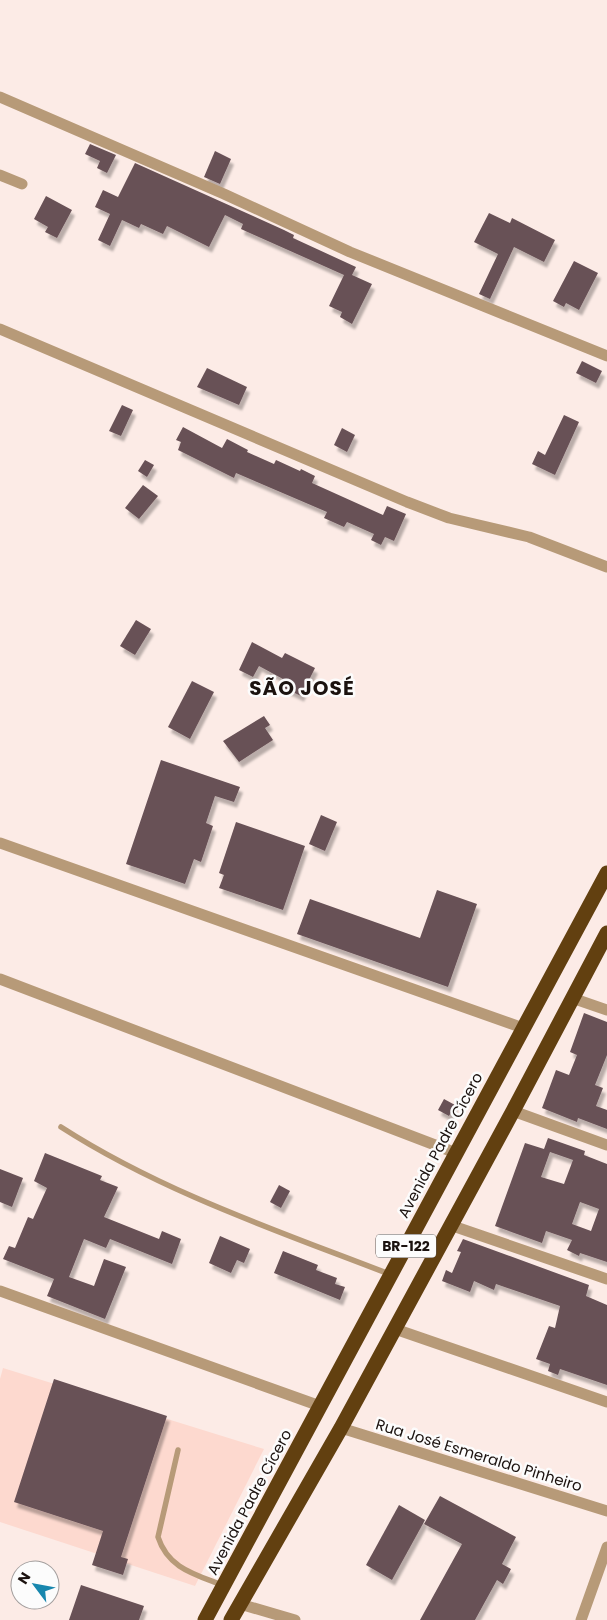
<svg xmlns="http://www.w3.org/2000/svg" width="607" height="1620" viewBox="0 0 607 1620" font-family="Poppins,sans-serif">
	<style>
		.built { fill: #fdd9cf }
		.building { fill: #685156; fill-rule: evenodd; filter: url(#shadow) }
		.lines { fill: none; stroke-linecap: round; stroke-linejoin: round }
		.lane { stroke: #b79a78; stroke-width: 5.5 }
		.street { stroke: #b79a78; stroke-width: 11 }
		.highway { stroke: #624010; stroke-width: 15 }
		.labels { text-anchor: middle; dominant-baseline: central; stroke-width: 5; stroke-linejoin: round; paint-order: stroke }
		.shield { fill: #fcfcfc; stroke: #5e5856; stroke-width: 1 }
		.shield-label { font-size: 14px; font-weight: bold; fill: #1b120f }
		.street-label { font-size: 15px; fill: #1b120f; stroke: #fcfcfc }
		.district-label { font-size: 20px; font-weight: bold; letter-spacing: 1px; fill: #1b120f; stroke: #fcfcfc }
	</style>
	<defs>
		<filter id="shadow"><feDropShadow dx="3" dy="5.5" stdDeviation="1" flood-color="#0004"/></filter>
	</defs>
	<rect width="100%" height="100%" fill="#fcebe6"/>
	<path class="built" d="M 3,1368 L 264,1449 L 195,1586 L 0,1522 L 0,1379 Z"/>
	<g class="building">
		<path d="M 90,144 L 116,155 L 107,173 L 97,168 L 100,161 L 85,154 Z"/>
		<path d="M 215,151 L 231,159 L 220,184 L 204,177 Z"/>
		<path d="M 135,163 L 284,230 L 294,235 L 293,238 L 356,267 L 352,275 L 372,284 L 352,324 L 340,317 L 342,312 L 329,306 L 344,275 L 241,229 L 243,224 L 225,215 L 209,247 L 167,226 L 163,234 L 141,224 L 139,228 L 122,220 L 110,246 L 98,240 L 110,214 L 95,207 L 103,190 L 118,197 Z"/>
		<path d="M 46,196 L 72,210 L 57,238 L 45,232 L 48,227 L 34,219 Z"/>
		<path d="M 489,213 L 510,223 L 512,218 L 555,240 L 544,262 L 514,247 L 490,299 L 479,294 L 498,254 L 474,242 Z"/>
		<path d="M 574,261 L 598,273 L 579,310 L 566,303 L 564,307 L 553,301 Z"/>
		<path d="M 582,361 L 602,371 L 596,383 L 576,373 Z"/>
		<path d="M 207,368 L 247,387 L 239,405 L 197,387 Z"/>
		<path d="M 122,405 L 133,410 L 121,436 L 109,431 Z"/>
		<path d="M 564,415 L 579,422 L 555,475 L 532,464 L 538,451 L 545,455 Z"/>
		<path d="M 183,427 L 222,448 L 227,439 L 248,450 L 247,452 L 274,464 L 276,460 L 300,471 L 301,469 L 315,476 L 312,483 L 383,515 L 387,506 L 406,514 L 394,541 L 385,537 L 381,545 L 371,540 L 374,534 L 347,522 L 344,527 L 324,518 L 327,512 L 236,473 L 234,478 L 178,450 L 181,442 L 176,440 Z"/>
		<path d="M 342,428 L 355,435 L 347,452 L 334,445 Z"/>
		<path d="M 145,460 L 154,465 L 147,477 L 138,471 Z"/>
		<path d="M 143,485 L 158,496 L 139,519 L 125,508 Z"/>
		<path d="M 136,620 L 151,629 L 135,655 L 120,646 Z"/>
		<path d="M 252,642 L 282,658 L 285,653 L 315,668 L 301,696 L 280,686 L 283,679 L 259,666 L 253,677 L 239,670 Z"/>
		<path d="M 192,681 L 214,692 L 190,739 L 168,727 Z"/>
		<path d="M 264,716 L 270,725 L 265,728 L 273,740 L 239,762 L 223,741 Z"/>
		<path d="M 161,760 L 240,787 L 234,802 L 215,796 L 206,823 L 213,826 L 201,862 L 194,859 L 185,884 L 126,864 Z"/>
		<path d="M 321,815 L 337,822 L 325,851 L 309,844 Z"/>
		<path d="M 236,822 L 305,846 L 283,910 L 219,888 L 224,875 L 219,873 Z"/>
		<path d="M 437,890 L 477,904 L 448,987 L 297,934 L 310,899 L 420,938 Z"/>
		<path d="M 584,1013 L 607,1022 L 607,1055 L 595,1085 L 603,1088 L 596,1106 L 607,1110 L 607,1129 L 578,1118 L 577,1122 L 542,1108 L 556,1070 L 569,1075 L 577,1055 L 570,1052 Z"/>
		<path d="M 444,1099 L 455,1105 L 449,1116 L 438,1110 Z"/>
		<path d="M 548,1138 L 585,1151 L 584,1155 L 607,1164 L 607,1262 L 580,1253 L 579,1256 L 567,1250 L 572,1240 L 546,1231 L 542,1243 L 495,1226 L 525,1143 L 544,1149 ZM 550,1152 L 573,1160 L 564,1184 L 541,1177 ZM 580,1202 L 599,1209 L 591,1231 L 572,1224 Z"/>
		<path d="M 45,1153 L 102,1176 L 100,1180 L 118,1187 L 104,1217 L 159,1239 L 162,1231 L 181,1239 L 172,1264 L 110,1239 L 106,1248 L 84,1239 L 69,1277 L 94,1286 L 104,1259 L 126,1267 L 105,1319 L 47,1296 L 54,1279 L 3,1259 L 9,1246 L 15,1248 L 28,1217 L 33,1219 L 47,1188 L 34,1181 Z"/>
		<path d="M 0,1169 L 23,1178 L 12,1207 L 0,1202 Z"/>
		<path d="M 279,1185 L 290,1191 L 281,1208 L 270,1202 Z"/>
		<path d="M 220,1236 L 250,1249 L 244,1263 L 237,1260 L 231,1273 L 209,1263 Z"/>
		<path d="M 463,1239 L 589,1285 L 586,1296 L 607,1305 L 607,1385 L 560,1369 L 558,1375 L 548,1371 L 550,1364 L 536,1359 L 549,1326 L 555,1328 L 560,1306 L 496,1284 L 494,1290 L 474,1281 L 470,1292 L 442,1281 L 446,1270 L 452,1273 L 461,1252 L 457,1251 Z"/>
		<path d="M 283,1251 L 318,1265 L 316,1270 L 337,1278 L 335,1284 L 345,1287 L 340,1300 L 274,1273 Z"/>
		<path d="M 54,1379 L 167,1416 L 121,1557 L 128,1559 L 123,1575 L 92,1565 L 103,1531 L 14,1502 Z"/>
		<path d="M 440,1496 L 516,1537 L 502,1564 L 511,1569 L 503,1584 L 497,1580 L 475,1620 L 420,1620 L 462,1544 L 424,1524 Z"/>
		<path d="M 399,1505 L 425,1520 L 392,1580 L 366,1565 Z"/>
		<path d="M 81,1585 L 144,1606 L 139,1620 L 69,1620 Z"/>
	</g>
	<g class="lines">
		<g class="lane">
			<path d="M 61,1127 C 162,1192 278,1231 389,1274"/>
			<path d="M 178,1450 L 158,1537 C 168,1568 194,1574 222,1585"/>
		</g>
		<g class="street">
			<path d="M 0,97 L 224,194 L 350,252 L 607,356"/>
			<path d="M 0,175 L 22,184"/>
			<path d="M 0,329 L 407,502 L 449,518 L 529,537 L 607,567"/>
			<path d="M 0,843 L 523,1028"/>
			<path d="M 0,979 L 456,1153"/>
			<path d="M 572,998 L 607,1010"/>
			<path d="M 513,1111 L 607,1145"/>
			<path d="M 450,1225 L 607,1279"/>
			<path d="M 0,1291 L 320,1406"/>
			<path d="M 395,1329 L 607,1402"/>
			<path d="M 341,1428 L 607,1511"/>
			<path d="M 240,1604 L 295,1620"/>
			<path d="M 581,1620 L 607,1547"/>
		</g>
		<g class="highway">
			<path d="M 205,1620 L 607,873"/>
			<path d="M 231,1620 L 341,1428 L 513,1111 L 607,933"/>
		</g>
	</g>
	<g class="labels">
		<rect class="shield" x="376" y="1234.5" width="60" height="23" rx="4"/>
		<g class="shield-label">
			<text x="406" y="1246">BR-122</text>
		</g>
		<g class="street-label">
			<text transform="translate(440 1145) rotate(-62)">Avenida Padre Cícero</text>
			<text transform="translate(479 1455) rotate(17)">Rua José Esmeraldo Pinheiro</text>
			<text transform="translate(249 1502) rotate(-62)">Avenida Padre Cícero</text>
		</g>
		<g class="district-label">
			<text x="302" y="688">SÃO JOSÉ</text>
		</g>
	</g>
	<g transform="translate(35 1585) rotate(302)"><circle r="24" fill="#fcfcfc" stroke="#a29e9d"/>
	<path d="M0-4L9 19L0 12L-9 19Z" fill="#1887ae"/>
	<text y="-8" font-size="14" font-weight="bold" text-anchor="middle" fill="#1b120f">N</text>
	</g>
</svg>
